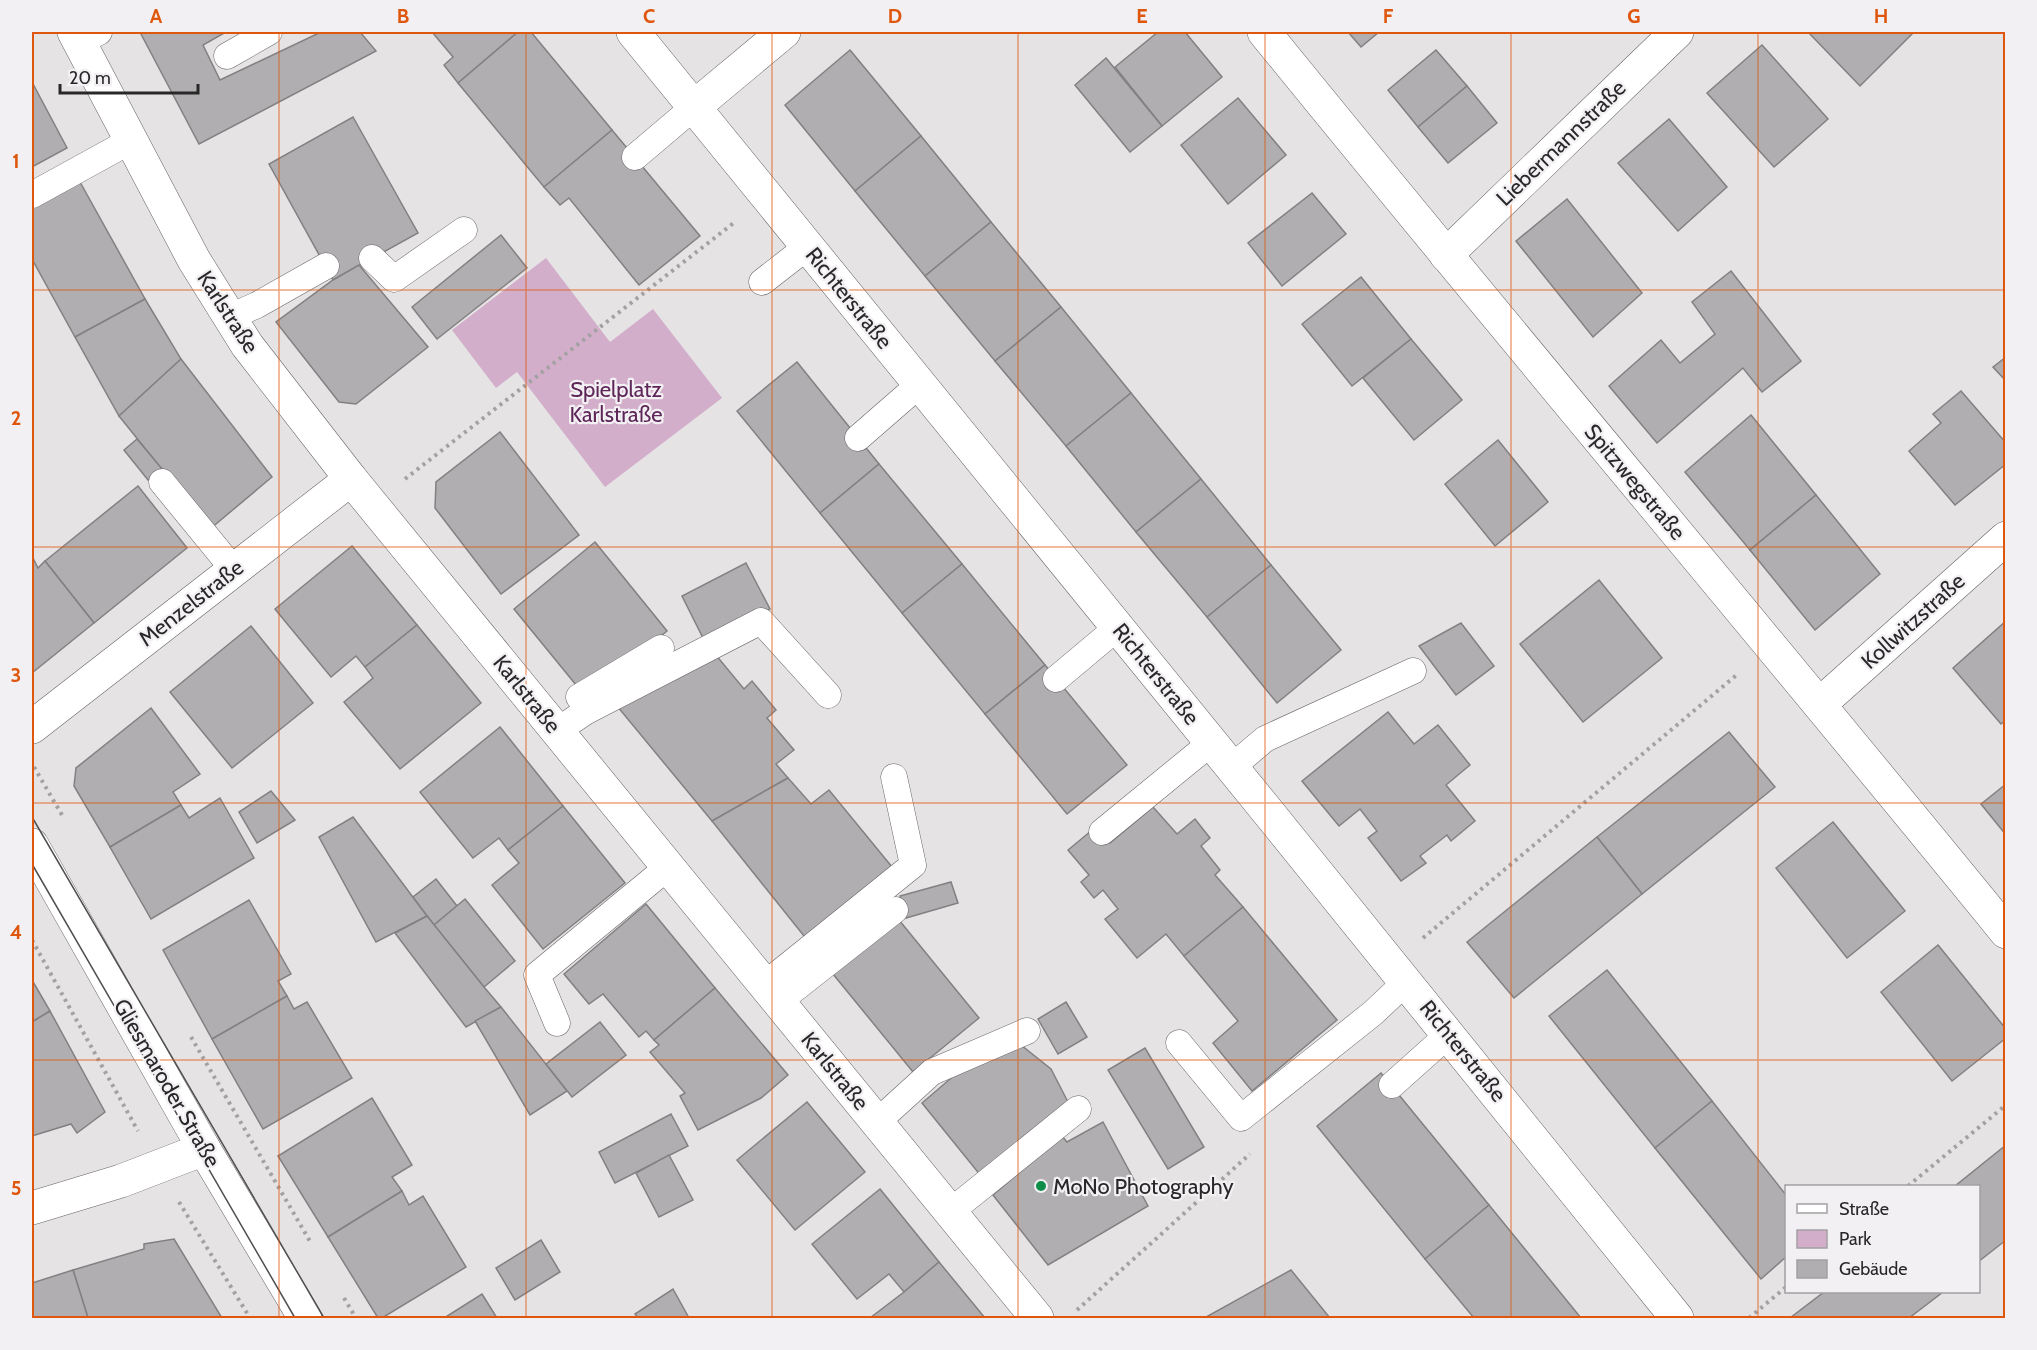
<svg xmlns="http://www.w3.org/2000/svg" width="2037" height="1350" viewBox="0 0 2037 1350" font-family="Cabin,sans-serif">
	<style>
		.green { fill: #d2aecb }
		.building { fill: #b0aeb0; stroke: #838082; stroke-width: 1.5 }
		.lines { fill: none; stroke-linecap: round; stroke-linejoin: round }
		.lane-casing { stroke: #676466; stroke-width: 27 }
		.street-casing { stroke: #676466; stroke-width: 34 }
		.secondary-casing { stroke: #676466; stroke-width: 34 }
		.path { stroke: #a3a1a2; stroke-width: 4; stroke-dasharray: 3 4.5; stroke-linecap: butt }
		.lane { stroke: #fff; stroke-width: 26 }
		.street { stroke: #fff; stroke-width: 33 }
		.secondary { stroke: #fff; stroke-width: 33 }
		.tram { stroke: #515051; stroke-width: 1.5 }
		.grid { fill: none; stroke: #de570d; stroke-width: 1.5; stroke-opacity: 0.55 }
		.poi-dot { fill: #0e8d49; stroke: #f3f0f3; stroke-width: 2 }
		.labels { text-anchor: middle; dominant-baseline: central; stroke-width: 4.5; stroke-linejoin: round; paint-order: stroke }
		.street-label { font-size: 22px; fill: #292829; stroke: #f3f0f3 }
		.park-label { font-size: 22px; fill: #5e2658; stroke: #f3f0f3 }
		.poi-label { font-size: 22px; fill: #292829; stroke: #f3f0f3; text-anchor: start }
		.neatline { fill: none; stroke: #de570d; stroke-width: 2 }
		.grid-label { font-size: 20px; text-anchor: middle; font-weight: bold; fill: #de570d }
	</style>
	<rect width="100%" height="100%" fill="#e6e3e5"/>
	<path class="green" d="M 546,258 L 610,342 L 653,309 L 722,398 L 605,487 L 517,372 L 496,388 L 452,330 Z"/>
	<g class="building">
		<path d="M 144,32 L 226,32 L 203,45 L 220,80 L 321,32 L 360,32 L 376,51 L 199,144 L 141,34 Z"/>
		<path d="M 432,32 L 518,32 L 458,83 L 444,65 L 453,57 Z"/>
		<path d="M 518,32 L 531,32 L 612,130 L 544,187 L 458,83 Z"/>
		<path d="M 1158,32 L 1185,32 L 1222,77 L 1162,126 L 1115,67 Z"/>
		<path d="M 1348,32 L 1379,32 L 1361,47 Z"/>
		<path d="M 1808,32 L 1914,32 L 1860,86 Z"/>
		<path d="M 1762,45 L 1828,119 L 1774,167 L 1707,93 Z"/>
		<path d="M 850,50 L 921,136 L 855,191 L 785,105 Z"/>
		<path d="M 1436,50 L 1467,86 L 1418,127 L 1388,90 Z"/>
		<path d="M 1106,58 L 1162,126 L 1130,152 L 1075,85 Z"/>
		<path d="M 32,82 L 67,148 L 32,167 Z"/>
		<path d="M 1467,86 L 1497,123 L 1448,163 L 1418,127 Z"/>
		<path d="M 1238,98 L 1286,155 L 1228,204 L 1181,145 Z"/>
		<path d="M 353,117 L 418,233 L 333,280 L 269,164 Z"/>
		<path d="M 1669,119 L 1727,187 L 1678,231 L 1618,163 Z"/>
		<path d="M 612,130 L 700,236 L 639,285 L 569,198 L 560,205 L 544,187 Z"/>
		<path d="M 921,136 L 991,222 L 925,276 L 855,191 Z"/>
		<path d="M 80,182 L 145,299 L 75,337 L 32,259 L 32,208 Z"/>
		<path d="M 1312,193 L 1346,234 L 1282,286 L 1248,243 Z"/>
		<path d="M 1567,199 L 1642,293 L 1593,337 L 1516,241 Z"/>
		<path d="M 991,222 L 1061,307 L 995,361 L 925,276 Z"/>
		<path d="M 501,235 L 527,268 L 437,339 L 412,307 Z"/>
		<path d="M 359,265 L 428,347 L 356,404 L 339,402 L 276,322 L 333,280 Z"/>
		<path d="M 1731,271 L 1801,361 L 1762,392 L 1743,368 L 1657,443 L 1609,386 L 1661,340 L 1680,363 L 1715,334 L 1692,302 Z"/>
		<path d="M 1361,277 L 1411,339 L 1352,386 L 1302,324 Z"/>
		<path d="M 145,299 L 181,359 L 119,416 L 75,337 Z"/>
		<path d="M 1061,307 L 1131,393 L 1066,446 L 995,361 Z"/>
		<path d="M 1411,339 L 1462,400 L 1414,440 L 1363,378 Z"/>
		<path d="M 2006,357 L 2006,381 L 1993,367 Z"/>
		<path d="M 181,359 L 272,477 L 210,529 L 119,416 Z"/>
		<path d="M 797,362 L 879,464 L 820,513 L 737,411 Z"/>
		<path d="M 1961,391 L 2006,443 L 2006,464 L 1955,505 L 1909,451 L 1941,423 L 1933,414 Z"/>
		<path d="M 1131,393 L 1201,479 L 1136,532 L 1066,446 Z"/>
		<path d="M 1751,415 L 1816,495 L 1750,550 L 1685,472 Z"/>
		<path d="M 500,432 L 579,535 L 501,594 L 435,508 L 436,482 Z"/>
		<path d="M 137,439 L 162,469 L 148,480 L 124,450 Z"/>
		<path d="M 1498,440 L 1548,502 L 1495,546 L 1445,484 Z"/>
		<path d="M 879,464 L 962,564 L 902,613 L 820,513 Z"/>
		<path d="M 1201,479 L 1271,565 L 1207,617 L 1136,532 Z"/>
		<path d="M 138,486 L 187,548 L 94,623 L 45,561 Z"/>
		<path d="M 1816,495 L 1880,574 L 1815,630 L 1750,550 Z"/>
		<path d="M 595,542 L 667,631 L 613,675 L 581,691 L 514,609 Z"/>
		<path d="M 352,546 L 417,625 L 365,667 L 356,656 L 331,677 L 275,609 Z"/>
		<path d="M 32,556 L 38,568 L 45,561 L 94,623 L 32,673 Z"/>
		<path d="M 746,563 L 770,609 L 705,642 L 682,596 Z"/>
		<path d="M 962,564 L 1045,665 L 985,714 L 902,613 Z"/>
		<path d="M 1271,565 L 1341,650 L 1277,703 L 1207,617 Z"/>
		<path d="M 1599,580 L 1662,658 L 1583,722 L 1520,644 Z"/>
		<path d="M 2006,621 L 2006,720 L 2001,724 L 1953,668 Z"/>
		<path d="M 1461,623 L 1494,666 L 1456,695 L 1419,646 Z"/>
		<path d="M 417,625 L 481,703 L 400,769 L 344,702 L 373,678 L 365,667 Z"/>
		<path d="M 251,626 L 313,703 L 232,768 L 170,692 Z"/>
		<path d="M 715,654 L 744,689 L 752,681 L 776,710 L 767,718 L 794,750 L 776,764 L 788,778 L 712,821 L 617,706 Z"/>
		<path d="M 1045,665 L 1127,765 L 1067,814 L 985,714 Z"/>
		<path d="M 151,708 L 200,774 L 173,792 L 181,805 L 110,847 L 74,786 L 76,768 Z"/>
		<path d="M 1388,712 L 1414,744 L 1438,725 L 1470,765 L 1446,785 L 1475,821 L 1451,841 L 1447,835 L 1420,856 L 1426,863 L 1401,881 L 1368,838 L 1377,831 L 1360,809 L 1339,826 L 1302,781 Z"/>
		<path d="M 500,727 L 563,806 L 508,850 L 499,838 L 473,858 L 420,792 Z"/>
		<path d="M 1729,732 L 1775,787 L 1642,894 L 1597,837 Z"/>
		<path d="M 788,778 L 811,804 L 829,790 L 892,867 L 808,941 L 712,821 Z"/>
		<path d="M 2006,784 L 2006,835 L 1981,804 Z"/>
		<path d="M 271,791 L 295,820 L 257,843 L 239,812 Z"/>
		<path d="M 220,798 L 254,858 L 151,919 L 110,847 L 181,805 L 189,818 Z"/>
		<path d="M 563,806 L 625,883 L 543,949 L 492,885 L 519,863 L 508,850 Z"/>
		<path d="M 1153,807 L 1177,834 L 1195,819 L 1210,838 L 1201,846 L 1220,870 L 1215,875 L 1243,907 L 1184,956 L 1166,934 L 1137,958 L 1105,919 L 1118,909 L 1103,890 L 1094,898 L 1081,882 L 1089,875 L 1068,850 L 1097,826 L 1110,843 Z"/>
		<path d="M 353,817 L 427,916 L 376,942 L 319,837 Z"/>
		<path d="M 1833,822 L 1905,911 L 1847,958 L 1776,868 Z"/>
		<path d="M 1597,837 L 1642,894 L 1514,998 L 1467,942 Z"/>
		<path d="M 436,879 L 457,906 L 434,925 L 413,897 Z"/>
		<path d="M 951,882 L 958,903 L 906,918 L 900,896 Z"/>
		<path d="M 465,899 L 515,961 L 484,987 L 434,925 Z"/>
		<path d="M 249,900 L 291,974 L 278,981 L 287,996 L 212,1039 L 163,950 Z"/>
		<path d="M 646,904 L 715,988 L 654,1040 L 646,1031 L 639,1037 L 603,994 L 589,1004 L 564,974 Z"/>
		<path d="M 1243,907 L 1337,1020 L 1252,1091 L 1213,1043 L 1238,1021 L 1184,956 Z"/>
		<path d="M 427,916 L 484,987 L 501,1007 L 466,1027 L 395,933 Z"/>
		<path d="M 899,920 L 979,1018 L 913,1072 L 833,974 Z"/>
		<path d="M 1938,945 L 2006,1029 L 2006,1038 L 1952,1081 L 1881,992 Z"/>
		<path d="M 1607,970 L 1712,1101 L 1655,1148 L 1549,1016 Z"/>
		<path d="M 32,980 L 50,1011 L 32,1022 Z"/>
		<path d="M 715,988 L 788,1075 L 761,1098 L 698,1130 L 680,1096 L 685,1093 L 650,1052 L 659,1045 L 654,1040 Z"/>
		<path d="M 287,996 L 294,1009 L 307,1002 L 352,1078 L 263,1129 L 212,1039 Z"/>
		<path d="M 1066,1002 L 1087,1037 L 1058,1054 L 1038,1019 Z"/>
		<path d="M 501,1007 L 567,1091 L 530,1115 L 475,1021 Z"/>
		<path d="M 50,1011 L 105,1112 L 77,1133 L 71,1124 L 32,1136 L 32,1022 Z"/>
		<path d="M 600,1022 L 626,1055 L 572,1097 L 546,1064 Z"/>
		<path d="M 1016,1041 L 1051,1069 L 1069,1104 L 981,1176 L 922,1103 L 957,1073 Z"/>
		<path d="M 1145,1048 L 1204,1147 L 1168,1169 L 1108,1070 Z"/>
		<path d="M 1381,1073 L 1489,1205 L 1425,1259 L 1317,1126 Z"/>
		<path d="M 372,1098 L 412,1165 L 392,1177 L 402,1191 L 328,1237 L 278,1156 Z"/>
		<path d="M 1712,1101 L 1786,1195 L 1786,1257 L 1761,1279 L 1655,1148 Z"/>
		<path d="M 807,1102 L 865,1172 L 795,1230 L 737,1160 Z"/>
		<path d="M 671,1114 L 688,1146 L 615,1183 L 599,1152 Z"/>
		<path d="M 1103,1122 L 1148,1206 L 1048,1265 L 993,1195 L 1062,1136 L 1067,1142 Z"/>
		<path d="M 2006,1145 L 2006,1240 L 1978,1262 L 1978,1186 L 1955,1186 Z"/>
		<path d="M 669,1155 L 693,1200 L 659,1217 L 636,1173 Z"/>
		<path d="M 880,1189 L 939,1262 L 904,1292 L 889,1274 L 857,1299 L 812,1244 Z"/>
		<path d="M 402,1191 L 409,1205 L 423,1196 L 466,1267 L 382,1318 L 378,1318 L 328,1237 Z"/>
		<path d="M 1489,1205 L 1581,1318 L 1474,1318 L 1425,1259 Z"/>
		<path d="M 174,1239 L 222,1318 L 88,1318 L 73,1270 L 144,1249 L 144,1244 Z"/>
		<path d="M 541,1240 L 560,1272 L 515,1300 L 496,1268 Z"/>
		<path d="M 939,1262 L 985,1318 L 870,1318 L 904,1292 Z"/>
		<path d="M 73,1270 L 88,1318 L 32,1318 L 32,1283 Z"/>
		<path d="M 1291,1270 L 1330,1318 L 1206,1317 Z"/>
		<path d="M 673,1289 L 689,1318 L 638,1318 L 635,1314 Z"/>
		<path d="M 1824,1292 L 1943,1292 L 1909,1318 L 1790,1318 Z"/>
		<path d="M 482,1294 L 497,1318 L 444,1318 Z"/>
	</g>
	<g class="lines">
		<defs>
			<g id="lane">
				<path d="M 79,42 L 99,32"/>
				<path d="M 227,56 L 269,32"/>
				<path d="M 635,157 L 694,107"/>
				<path d="M 32,195 L 132,140"/>
				<path d="M 372,258 L 394,279 L 464,230"/>
				<path d="M 762,282 L 807,247"/>
				<path d="M 230,317 L 257,305 L 326,266"/>
				<path d="M 858,438 L 920,384"/>
				<path d="M 162,482 L 234,570"/>
				<path d="M 1056,679 L 1118,627"/>
				<path d="M 579,697 L 661,648"/>
				<path d="M 557,731 L 585,712 L 761,621 L 828,695"/>
				<path d="M 1232,767 L 1265,739 L 1413,671"/>
				<path d="M 1102,832 L 1212,742"/>
				<path d="M 764,985 L 913,865 L 894,777"/>
				<path d="M 778,1002 L 895,910"/>
				<path d="M 557,1023 L 537,975 L 668,867"/>
				<path d="M 1179,1043 L 1241,1118 L 1373,1013 L 1407,981"/>
				<path d="M 1392,1085 L 1449,1034"/>
				<path d="M 877,1122 L 932,1072 L 1027,1031"/>
				<path d="M 950,1212 L 1078,1109"/>
			</g>
			<g id="street">
				<path d="M 74,32 L 194,260 L 247,345 L 351,479 L 1037,1318"/>
				<path d="M 633,32 C 980,461 1332,887 1677,1318"/>
				<path d="M 1264,32 C 1509,334 1760,630 2006,932"/>
				<path d="M 694,107 L 784,32"/>
				<path d="M 1446,255 L 1677,32"/>
				<path d="M 1820,704 L 2006,538"/>
				<path d="M 32,727 L 351,479"/>
				<path d="M 32,1208 L 121,1181 L 204,1149"/>
			</g>
			<path id="secondary" d="M 32,845 L 204,1149 L 305,1318"/>
		</defs>
		<use href="#lane" class="lane-casing"/>
		<use href="#street" class="street-casing"/>
		<use href="#secondary" class="secondary-casing"/>
		<g class="path">
			<path d="M 405,479 L 735,222"/>
			<path d="M 34,767 L 62,815"/>
			<path d="M 1423,938 L 1739,673"/>
			<path d="M 32,940 L 138,1131"/>
			<path d="M 191,1037 L 311,1243"/>
			<path d="M 1908,1186 L 2006,1105"/>
			<path d="M 179,1202 L 250,1318"/>
			<path d="M 344,1298 L 356,1318"/>
			<path d="M 1077,1310 L 1250,1154"/>
			<path d="M 1749,1318 L 1786,1287"/>
		</g>
		<use href="#lane" class="lane"/>
		<use href="#street" class="street"/>
		<use href="#secondary" class="secondary"/>
		<g class="tram">
			<path d="M 32,817 L 324,1318"/>
			<path d="M 32,864 L 295,1318"/>
		</g>
	</g>
	<path class="grid" d="M 279,32 L 279,1318M 526,32 L 526,1318M 772,32 L 772,1318M 1018,32 L 1018,1318M 1265,32 L 1265,1318M 1511,32 L 1511,1318M 1758,32 L 1758,1318M 32,290 L 2006,290M 32,547 L 2006,547M 32,803 L 2006,803M 32,1060 L 2006,1060"/>
	<circle class="poi-dot" cx="1041" cy="1186" r="6"/>
	<g class="labels">
		<g class="street-label">
			<text transform="translate(1561 143) rotate(-44)">Liebermannstraße</text>
			<text transform="translate(849 298) rotate(51)">Richterstraße</text>
			<text transform="translate(228 312) rotate(57)">Karlstraße</text>
			<text transform="translate(1635 482) rotate(50)">Spitzwegstraße</text>
			<text transform="translate(191 603) rotate(-38)">Menzelstraße</text>
			<text transform="translate(1913 621) rotate(-42)">Kollwitzstraße</text>
			<text transform="translate(1156 674) rotate(51)">Richterstraße</text>
			<text transform="translate(527 694) rotate(51)">Karlstraße</text>
			<text transform="translate(1463 1051) rotate(51)">Richterstraße</text>
			<text transform="translate(835 1071) rotate(51)">Karlstraße</text>
			<text transform="translate(167 1083) rotate(60)">Gliesmaroder Straße</text>
		</g>
		<g class="park-label">
			<text x="616" y="389">Spielplatz<tspan x="616" dy="25">Karlstraße</tspan></text>
		</g>
		<g class="poi-label">
			<text x="1053" y="1186">MoNo Photography</text>
		</g>
	</g>
	<rect width="2037" height="1350" fill="none" stroke="#f3f0f3" stroke-width="66"/>
	<rect x="1785" y="1185" width="195" height="108" fill="#f3f0f3" stroke="#a2a0a2" stroke-width="1.5"/>
	<rect x="1797" y="1204" width="30" height="9" fill="#ffffff" stroke="#a2a0a2" stroke-width="1.5"/>
	<text x="1839" y="1215" font-size="18" fill="#292829">Straße</text>
	<rect x="1797" y="1230" width="30" height="18" fill="#d2aecb" stroke="#a2a0a2" stroke-width="1.5"/>
	<text x="1839" y="1245" font-size="18" fill="#292829">Park</text>
	<rect x="1797" y="1260" width="30" height="18" fill="#b0aeb0" stroke="#a2a0a2" stroke-width="1.5"/>
	<text x="1839" y="1275" font-size="18" fill="#292829">Gebäude</text>
	<path d="M60 84v9h138v-9" fill="none" stroke="#292829" stroke-width="3"/>
	<text x="69" y="84" font-size="18" fill="#292829" stroke="#f3f0f3" stroke-width="4.5" paint-order="stroke">20 m</text>
	<rect x="33" y="33" width="1971" height="1284" class="neatline"/>
	<g class="grid-label">
		<text x="156" y="23">A</text>
		<text x="403" y="23">B</text>
		<text x="649" y="23">C</text>
		<text x="895" y="23">D</text>
		<text x="1142" y="23">E</text>
		<text x="1388" y="23">F</text>
		<text x="1634" y="23">G</text>
		<text x="1881" y="23">H</text>
		<text x="16" y="168">1</text>
		<text x="16" y="425">2</text>
		<text x="16" y="682">3</text>
		<text x="16" y="939">4</text>
		<text x="16" y="1195">5</text>
	</g>
</svg>
